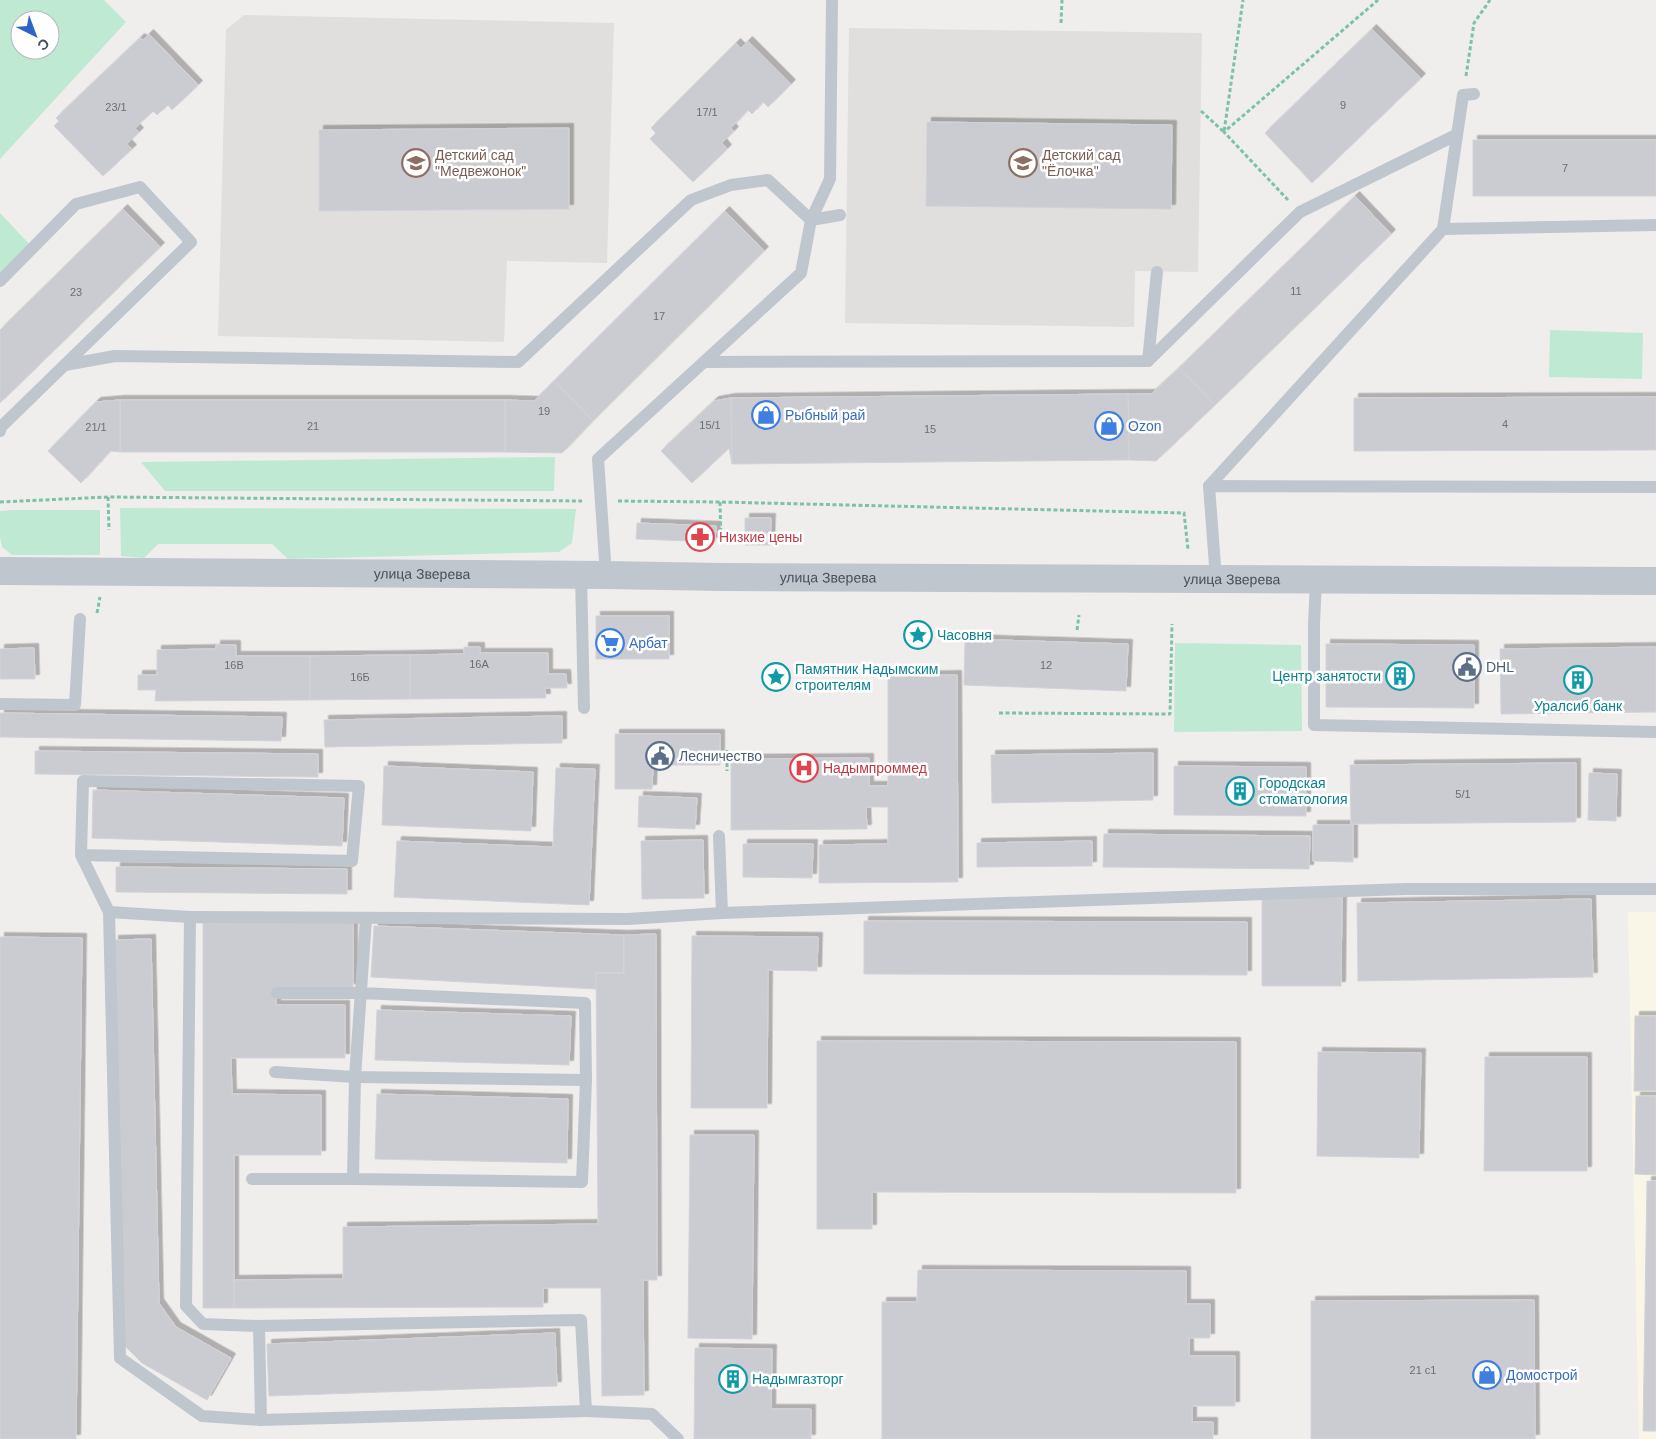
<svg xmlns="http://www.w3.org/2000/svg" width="1656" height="1439" viewBox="0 0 1656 1439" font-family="Helvetica,sans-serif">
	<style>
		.commercial { fill: #f9f6e8 }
		.education { fill: #e0dfde }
		.green { fill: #c0e9d4; fill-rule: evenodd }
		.building { fill: #cbccd1; stroke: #d2d3d8; filter: url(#shadow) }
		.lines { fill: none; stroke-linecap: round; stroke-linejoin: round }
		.path { stroke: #7cc3a6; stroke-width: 3; stroke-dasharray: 4 2.5; stroke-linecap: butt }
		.service { stroke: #c0c6ce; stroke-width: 12 }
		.tertiary { stroke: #c0c6ce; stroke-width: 28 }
		.labels { text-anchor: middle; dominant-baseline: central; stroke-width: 5; stroke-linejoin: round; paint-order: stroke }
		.number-label { font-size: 11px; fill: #696e76 }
		.education-label { font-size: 14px; fill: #785e54; stroke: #fff; text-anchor: start }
		.shop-label { font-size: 14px; fill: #366cbe; stroke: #fff; text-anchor: start }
		.health-label { font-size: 14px; fill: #be3a42; stroke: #fff; text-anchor: start }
		.street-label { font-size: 14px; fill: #484f58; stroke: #fff }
		.culture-label { font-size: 14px; fill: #0d838f; stroke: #fff; text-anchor: start }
		.service-label { font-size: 14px; fill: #4e5e75; stroke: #fff; text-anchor: start }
	</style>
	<defs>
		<filter id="shadow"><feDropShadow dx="4.5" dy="-4.5" stdDeviation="0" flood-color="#0004"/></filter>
	</defs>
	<rect width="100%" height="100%" fill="#f0eded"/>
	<path class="commercial" d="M 1628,912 L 1656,912 L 1656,1439 L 1639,1439 Z"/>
	<g class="education">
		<path d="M 244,15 L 614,23 L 607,263 L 507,261 L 504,342 L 218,336 L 226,30 Z"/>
		<path d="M 849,28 L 1202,33 L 1198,272 L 1135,271 L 1134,327 L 845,323 Z"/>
	</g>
	<g class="green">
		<path d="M 0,0 L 104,0 L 126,22 L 0,159 ZM 20,20 L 50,20 L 50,50 L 20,50 Z"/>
		<path d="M 0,213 L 32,247 L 0,279 Z"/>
		<path d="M 1550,330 L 1643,333 L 1642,379 L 1549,377 Z"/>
		<path d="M 555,457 L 554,491 L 165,491 L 141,462 Z"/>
		<path d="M 120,508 L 576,509 L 572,543 L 559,552 L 288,559 L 272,544 L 158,544 L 144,558 L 121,556 Z"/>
		<path d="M 12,510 L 100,510 L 100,555 L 12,555 L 2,547 L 0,537 L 0,511 Z"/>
		<path d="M 1175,643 L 1301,645 L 1302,731 L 1174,732 Z"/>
	</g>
	<g class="building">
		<path d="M 1372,29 L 1421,78 L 1312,183 L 1265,133 Z"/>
		<path d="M 149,34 L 198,85 L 172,110 L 168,105 L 157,115 L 153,111 L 135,128 L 139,132 L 127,144 L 132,149 L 103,176 L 54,126 L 59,121 L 56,118 L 140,38 L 143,40 Z"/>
		<path d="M 748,41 L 791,84 L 768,107 L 763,102 L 752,114 L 748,110 L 731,128 L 734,131 L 722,143 L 727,149 L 693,182 L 650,139 L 656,133 L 651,128 L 736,43 L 741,48 Z"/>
		<path d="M 927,122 L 1172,125 L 1171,209 L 926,206 Z"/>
		<path d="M 569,128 L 569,209 L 319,211 L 319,130 Z"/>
		<rect x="1473" y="140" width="183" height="56"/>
		<path d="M 1355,196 L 1391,234 L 1215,405 L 1179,368 Z"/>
		<path d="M 123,209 L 160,247 L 0,403 L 0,330 Z"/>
		<path d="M 725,211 L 764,251 L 593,421 L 554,381 Z"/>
		<path d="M 1179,368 L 1215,405 L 1156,461 L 1129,460 L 1128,394 L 1151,394 Z"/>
		<path d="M 554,381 L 593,421 L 562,453 L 505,452 L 505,400 L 534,401 Z"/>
		<path d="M 1128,394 L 1129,460 L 732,464 L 731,398 Z"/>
		<path d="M 1656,397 L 1656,450 L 1354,451 L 1354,398 Z"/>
		<path d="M 731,398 L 732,464 L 729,448 L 692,483 L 661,451 L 714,401 Z"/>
		<rect x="120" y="400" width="385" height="52"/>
		<path d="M 120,400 L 120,452 L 110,451 L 81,483 L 48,451 L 96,402 Z"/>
		<path d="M 745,518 L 771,518 L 770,545 L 745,545 Z"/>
		<path d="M 637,523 L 716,526 L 715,542 L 636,539 Z"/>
		<rect x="596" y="616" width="73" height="43"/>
		<path d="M 965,639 L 1128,644 L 1126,691 L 964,685 Z"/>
		<path d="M 1326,644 L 1474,645 L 1474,708 L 1326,707 Z"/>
		<path d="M 216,645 L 236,645 L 236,656 L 310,656 L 310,700 L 155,701 L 156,690 L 138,690 L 138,675 L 157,675 L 157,650 L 216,649 Z"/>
		<path d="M 464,647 L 480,647 L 480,653 L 548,653 L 548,674 L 566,674 L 567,688 L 545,688 L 546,698 L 410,699 L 410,655 L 464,654 Z"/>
		<path d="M 1656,647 L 1656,712 L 1501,714 L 1500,649 Z"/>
		<path d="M 34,648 L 35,679 L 0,679 L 0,649 Z"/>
		<path d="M 410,655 L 410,699 L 310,700 L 310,656 Z"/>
		<path d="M 957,675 L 958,882 L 819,883 L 819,845 L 888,844 L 888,807 L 866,807 L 867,829 L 731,830 L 731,759 L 869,758 L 869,786 L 888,786 L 888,676 Z"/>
		<path d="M 0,713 L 282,717 L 281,741 L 0,737 Z"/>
		<path d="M 562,716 L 562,743 L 325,747 L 324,720 Z"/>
		<path d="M 615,734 L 720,734 L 720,765 L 653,765 L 652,789 L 615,789 Z"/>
		<path d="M 35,751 L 318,754 L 318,777 L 35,774 Z"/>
		<path d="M 1153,753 L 1153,800 L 992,803 L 991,755 Z"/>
		<path d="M 1576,763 L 1576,822 L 1351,824 L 1350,765 Z"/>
		<path d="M 384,766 L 533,772 L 531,831 L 382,825 Z"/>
		<path d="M 1174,766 L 1306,767 L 1306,816 L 1174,815 Z"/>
		<path d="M 556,768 L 595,769 L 589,905 L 394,897 L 397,841 L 553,847 Z"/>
		<path d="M 1589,773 L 1617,774 L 1616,821 L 1588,820 Z"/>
		<path d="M 93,790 L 344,798 L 342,846 L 92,838 Z"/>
		<path d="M 639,796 L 697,798 L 695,829 L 638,827 Z"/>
		<path d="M 1313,825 L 1353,825 L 1353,862 L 1313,861 Z"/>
		<path d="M 1104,834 L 1310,836 L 1309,869 L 1103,867 Z"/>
		<path d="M 703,840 L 704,898 L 642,899 L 641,841 Z"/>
		<path d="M 1092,841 L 1092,866 L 977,867 L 977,843 Z"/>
		<path d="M 743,844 L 813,844 L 812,878 L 743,877 Z"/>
		<path d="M 116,867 L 347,869 L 347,894 L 116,892 Z"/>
		<path d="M 1262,897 L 1342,897 L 1341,986 L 1262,986 Z"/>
		<path d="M 1591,899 L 1593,977 L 1358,981 L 1357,903 Z"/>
		<path d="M 864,921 L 1247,922 L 1247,975 L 864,974 Z"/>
		<path d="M 353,922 L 353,988 L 276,988 L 276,1005 L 345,1005 L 345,1058 L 231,1058 L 232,1094 L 321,1095 L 321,1155 L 234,1155 L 234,1308 L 203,1308 L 203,923 Z"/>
		<path d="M 374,926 L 624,935 L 624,973 L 596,973 L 596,989 L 371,977 Z"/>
		<path d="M 656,934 L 657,1280 L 643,1280 L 644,1395 L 602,1396 L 601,1288 L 543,1288 L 543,1307 L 234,1308 L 234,1280 L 343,1279 L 343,1227 L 598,1224 L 596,973 L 624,973 L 624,935 Z"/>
		<path d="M 692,936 L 818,937 L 817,971 L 768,970 L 767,1108 L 691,1108 Z"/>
		<path d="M 0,937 L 82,938 L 76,1439 L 0,1439 Z"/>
		<path d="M 151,939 L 159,1303 L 176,1327 L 231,1358 L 207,1400 L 142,1363 L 123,1344 L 114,940 Z"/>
		<path d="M 377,1010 L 571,1016 L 569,1065 L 375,1060 Z"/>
		<path d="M 1635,1016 L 1656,1016 L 1656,1091 L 1634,1091 Z"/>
		<path d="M 817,1041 L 1236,1042 L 1236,1193 L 872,1192 L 872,1229 L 817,1229 Z"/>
		<path d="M 1318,1052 L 1421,1053 L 1419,1158 L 1317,1156 Z"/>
		<path d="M 1485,1057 L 1587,1057 L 1587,1171 L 1484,1171 Z"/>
		<path d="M 377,1094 L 568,1099 L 567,1163 L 375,1159 Z"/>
		<path d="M 1636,1096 L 1656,1096 L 1656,1175 L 1635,1174 Z"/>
		<path d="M 690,1135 L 754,1135 L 752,1339 L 688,1338 Z"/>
		<path d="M 1647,1181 L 1656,1181 L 1656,1431 L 1643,1431 Z"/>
		<path d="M 918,1270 L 1186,1271 L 1186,1304 L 1210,1304 L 1210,1338 L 1189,1338 L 1189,1356 L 1235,1356 L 1235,1406 L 1192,1406 L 1192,1422 L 1213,1422 L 1213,1439 L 882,1439 L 882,1302 L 917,1302 Z"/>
		<path d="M 1534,1300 L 1535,1439 L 1311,1439 L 1311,1301 Z"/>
		<path d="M 555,1333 L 557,1386 L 269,1396 L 267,1344 Z"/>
		<path d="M 695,1348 L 772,1349 L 771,1409 L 811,1409 L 811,1439 L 694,1439 Z"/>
	</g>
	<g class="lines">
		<g class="path">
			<path d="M 1061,23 L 1062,0"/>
			<path d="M 1466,76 L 1474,23 L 1490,0"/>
			<path d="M 1201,111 L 1224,132 L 1243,0"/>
			<path d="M 1288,200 L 1224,132 L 1378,0"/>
			<path d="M 108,497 L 109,530"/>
			<path d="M 618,501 L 720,502 L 1184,513 L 1188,549"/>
			<path d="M 0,502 L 108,497 L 582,501"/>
			<path d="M 720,502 L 721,542"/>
			<path d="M 97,613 L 100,597"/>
			<path d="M 1077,630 L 1079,615"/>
			<path d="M 999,713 L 1170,714 L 1172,624"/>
			<path d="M 727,750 L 727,771"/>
		</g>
		<g class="service">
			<path d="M 832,0 L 830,179 L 811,220 L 840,215"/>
			<path d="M 1443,229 L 1656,225"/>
			<path d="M 0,281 L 76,204 L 140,187 L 191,242 L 1,427 L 0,431"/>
			<path d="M 1148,361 L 1157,272"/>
			<path d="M 704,362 L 1148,361 L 1300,212 L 1456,135"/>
			<path d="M 65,365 L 115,356 L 518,362 L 691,200 L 731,185 L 768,180 L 811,220 L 801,273 L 598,459 L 606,575"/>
			<path d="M 1209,486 L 1443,229 L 1463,95 L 1474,94"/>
			<path d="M 581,575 L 584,708"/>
			<path d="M 1216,579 L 1209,486 L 1656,487"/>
			<path d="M 1316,580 L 1314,624 L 1314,725 L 1656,732"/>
			<path d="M 0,704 L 75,705 L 80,619"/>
			<path d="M 719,836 L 722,913"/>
			<path d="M 81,855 L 83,781 L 359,786 L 352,861 L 81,855 L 109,912 L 120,1358 L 202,1416 L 261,1420 L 586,1411"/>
			<path d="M 109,912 L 190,917"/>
			<path d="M 277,993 L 361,993 L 585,1003 L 586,1080 L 582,1182 L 353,1179 L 355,1077 L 366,918"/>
			<path d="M 275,1072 L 355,1077 L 586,1080"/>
			<path d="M 252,1179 L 353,1179"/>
			<path d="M 259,1326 L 261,1420"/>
			<path d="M 678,1439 L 652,1414 L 586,1411 L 581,1320 L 259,1326 L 203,1324 L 186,1306 L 190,917 L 628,919 L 722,913 L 1406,889 L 1656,889"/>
		</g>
		<path class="tertiary" id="s1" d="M 0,571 L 606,575 L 722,577 L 1656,581"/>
	</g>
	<defs>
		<symbol id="school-ring" viewBox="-11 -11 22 22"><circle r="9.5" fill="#fff" stroke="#8d6e63" stroke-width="1.5"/><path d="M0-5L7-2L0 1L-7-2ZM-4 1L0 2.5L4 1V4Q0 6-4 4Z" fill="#8d6e63"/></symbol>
		<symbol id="shop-ring" viewBox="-11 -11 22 22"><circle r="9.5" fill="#fff" stroke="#3f7fe0" stroke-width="1.5"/><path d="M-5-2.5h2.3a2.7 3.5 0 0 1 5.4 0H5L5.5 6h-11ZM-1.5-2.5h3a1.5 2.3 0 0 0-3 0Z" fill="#3f7fe0"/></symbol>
		<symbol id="pharmacy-ring" viewBox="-11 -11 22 22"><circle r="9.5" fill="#fff" stroke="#e0444e" stroke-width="1.5"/><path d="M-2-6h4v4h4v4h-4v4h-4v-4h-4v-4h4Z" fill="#e0444e"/></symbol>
		<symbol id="sight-ring" viewBox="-11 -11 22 22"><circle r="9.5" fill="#fff" stroke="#0f9aa8" stroke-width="1.5"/><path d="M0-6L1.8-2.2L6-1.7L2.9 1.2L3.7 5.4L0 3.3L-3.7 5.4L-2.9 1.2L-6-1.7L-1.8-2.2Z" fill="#0f9aa8"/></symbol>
		<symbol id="supermarket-ring" viewBox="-11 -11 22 22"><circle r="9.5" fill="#fff" stroke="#3f7fe0" stroke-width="1.5"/><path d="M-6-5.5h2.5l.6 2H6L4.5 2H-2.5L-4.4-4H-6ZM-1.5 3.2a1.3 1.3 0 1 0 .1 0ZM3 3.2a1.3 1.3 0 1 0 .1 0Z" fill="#3f7fe0"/></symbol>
		<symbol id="civic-ring" viewBox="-11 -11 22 22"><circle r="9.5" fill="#fff" stroke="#5c6f8a" stroke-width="1.5"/><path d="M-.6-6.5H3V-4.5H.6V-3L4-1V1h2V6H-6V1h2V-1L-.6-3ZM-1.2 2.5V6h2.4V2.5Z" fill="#5c6f8a"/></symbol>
		<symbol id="building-ring" viewBox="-11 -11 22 22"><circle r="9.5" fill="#fff" stroke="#0f9aa8" stroke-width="1.5"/><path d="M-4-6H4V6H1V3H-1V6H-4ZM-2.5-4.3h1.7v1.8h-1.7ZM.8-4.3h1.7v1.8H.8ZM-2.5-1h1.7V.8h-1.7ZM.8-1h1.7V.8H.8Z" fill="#0f9aa8"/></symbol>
		<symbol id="hospital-ring" viewBox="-11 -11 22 22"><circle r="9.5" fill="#fff" stroke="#e0444e" stroke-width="1.5"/><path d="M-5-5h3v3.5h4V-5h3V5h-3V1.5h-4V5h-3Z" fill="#e0444e"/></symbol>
	</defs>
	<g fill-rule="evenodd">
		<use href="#school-ring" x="400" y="147" width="32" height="32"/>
		<use href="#school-ring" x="1007" y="147" width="32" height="32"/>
		<use href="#shop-ring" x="750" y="399" width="32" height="32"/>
		<use href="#shop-ring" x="1093" y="410" width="32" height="32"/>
		<use href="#pharmacy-ring" x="684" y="521" width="32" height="32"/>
		<use href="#sight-ring" x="902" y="619" width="32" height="32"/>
		<use href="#supermarket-ring" x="594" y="627" width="32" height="32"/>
		<use href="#civic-ring" x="1451" y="651" width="32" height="32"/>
		<use href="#building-ring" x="1384" y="660" width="32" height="32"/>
		<use href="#sight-ring" x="760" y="661" width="32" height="32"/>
		<use href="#building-ring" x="1562" y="664" width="32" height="32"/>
		<use href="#civic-ring" x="644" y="740" width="32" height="32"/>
		<use href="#hospital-ring" x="788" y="752" width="32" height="32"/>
		<use href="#building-ring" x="1224" y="775" width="32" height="32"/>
		<use href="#shop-ring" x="1471" y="1359" width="32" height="32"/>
		<use href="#building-ring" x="717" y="1363" width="32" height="32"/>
	</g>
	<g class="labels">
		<g class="number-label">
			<text x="1343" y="105">9</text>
			<text x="116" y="107">23/1</text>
			<text x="707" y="112">17/1</text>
			<text x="1565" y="168">7</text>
			<text x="1296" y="291">11</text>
			<text x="76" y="292">23</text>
			<text x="659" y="316">17</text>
			<text x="544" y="411">19</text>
			<text x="1505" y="424">4</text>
			<text x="710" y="425">15/1</text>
			<text x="313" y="426">21</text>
			<text x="96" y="427">21/1</text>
			<text x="930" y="429">15</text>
			<text x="479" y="664">16А</text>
			<text x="234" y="665">16В</text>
			<text x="1046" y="665">12</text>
			<text x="360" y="677">16Б</text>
			<text x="1463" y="794">5/1</text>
			<text x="1423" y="1370">21 с1</text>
		</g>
		<g class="education-label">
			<text x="435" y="155">Детский сад<tspan x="435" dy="16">"Медвежонок"</tspan></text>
			<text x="1042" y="155">Детский сад<tspan x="1042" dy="16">"Ёлочка"</tspan></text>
		</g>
		<g class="shop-label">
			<text x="785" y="415">Рыбный рай</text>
			<text x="1128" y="426">Ozon</text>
			<text x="629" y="643">Арбат</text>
			<text x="1506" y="1375">Домострой</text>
		</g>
		<g class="health-label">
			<text x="719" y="537">Низкие цены</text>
			<text x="823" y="768">Надымпроммед</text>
		</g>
		<g class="street-label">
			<text stroke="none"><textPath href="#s1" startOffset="422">улица Зверева</textPath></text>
			<text stroke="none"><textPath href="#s1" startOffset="828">улица Зверева</textPath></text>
			<text stroke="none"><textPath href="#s1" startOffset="1232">улица Зверева</textPath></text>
		</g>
		<g class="culture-label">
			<text x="937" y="635">Часовня</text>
			<text x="795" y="669">Памятник Надымским<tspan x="795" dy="16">строителям</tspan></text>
			<text x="1381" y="676" text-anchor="end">Центр занятости</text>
			<text x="1578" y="706" text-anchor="middle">Уралсиб банк</text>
			<text x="1259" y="783">Городская<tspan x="1259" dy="16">стоматология</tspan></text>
			<text x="752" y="1379">Надымгазторг</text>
		</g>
		<g class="service-label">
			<text x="1486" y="667">DHL</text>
			<text x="679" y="756">Лесничество</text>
		</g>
	</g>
	<g transform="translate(35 35) rotate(138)"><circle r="24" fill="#ffffff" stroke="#b6b9bc"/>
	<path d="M0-4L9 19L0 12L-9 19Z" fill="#2e63c9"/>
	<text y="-8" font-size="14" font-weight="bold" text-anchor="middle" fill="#484f58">С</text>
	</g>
</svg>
